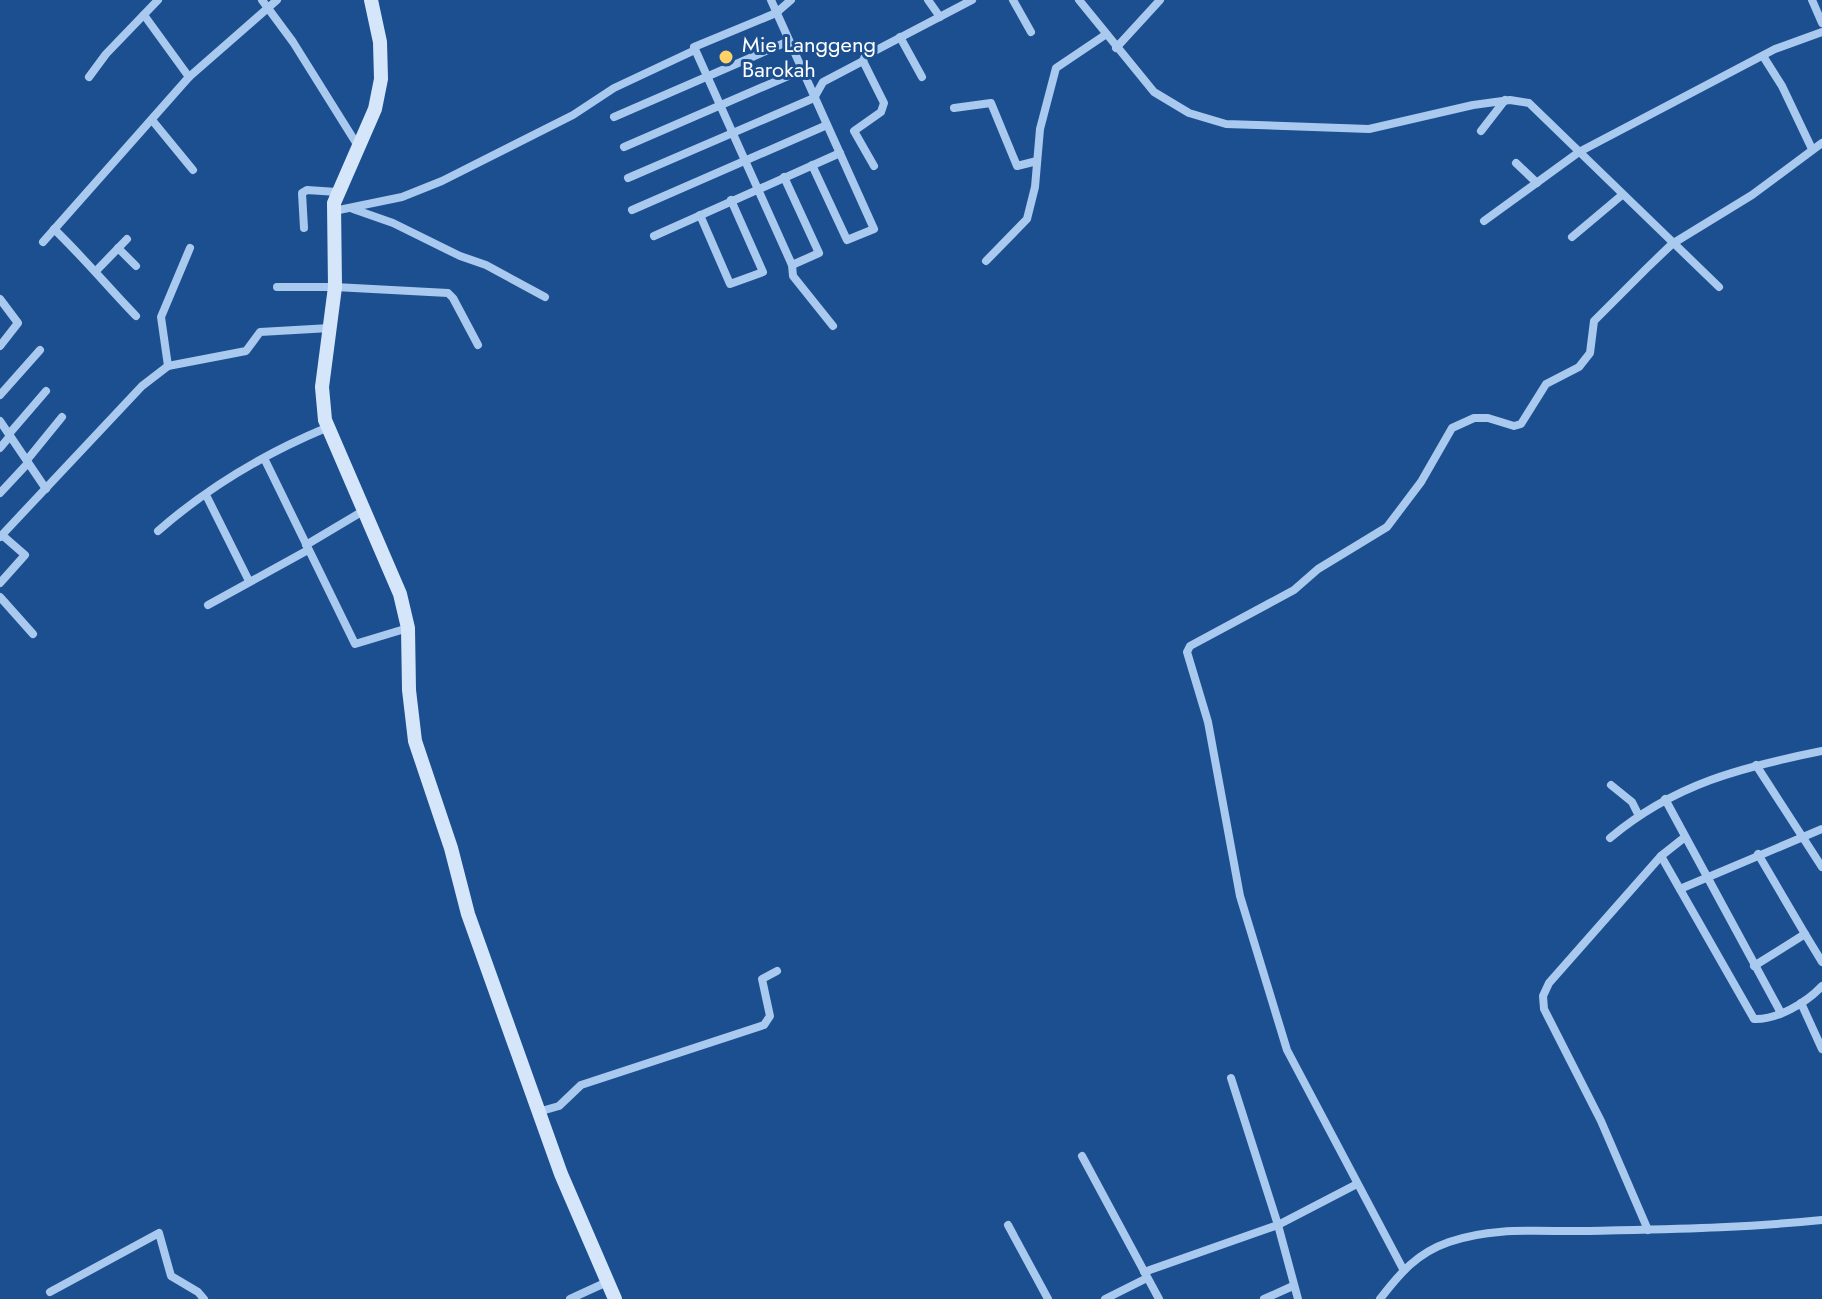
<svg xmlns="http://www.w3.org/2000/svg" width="1822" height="1299" viewBox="0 0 1822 1299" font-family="Jost,sans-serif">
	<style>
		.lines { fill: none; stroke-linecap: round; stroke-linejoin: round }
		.minor { stroke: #a9c9ee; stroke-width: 8 }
		.secondary { stroke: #d6e6fa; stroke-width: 14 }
		.poi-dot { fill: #ffd166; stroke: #1b4f8f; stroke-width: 3 }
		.labels { text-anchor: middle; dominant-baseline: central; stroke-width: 6; stroke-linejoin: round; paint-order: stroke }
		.poi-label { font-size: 22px; fill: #fff; stroke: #1b4f8f; text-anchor: start }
	</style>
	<rect width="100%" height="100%" fill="#1b4f8f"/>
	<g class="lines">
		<g class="minor">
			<path d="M 262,0 L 293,42 L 358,146"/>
			<path d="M 771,0 L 874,229 L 847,240 L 812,165"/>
			<path d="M 791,0 L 776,13 L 694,47 L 792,265 L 793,276 L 833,326"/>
			<path d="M 928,0 L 940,17"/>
			<path d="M 1013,0 L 1031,32"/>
			<path d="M 1079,0 L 1154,92 L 1189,113 L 1226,124 L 1369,129 L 1473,105 L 1510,100 L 1529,103 L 1719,287"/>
			<path d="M 1812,0 L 1822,23"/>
			<path d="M 144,15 L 189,77"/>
			<path d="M 900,37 L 922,77"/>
			<path d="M 1116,48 L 1160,0"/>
			<path d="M 1763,56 L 1782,86 L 1812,149"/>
			<path d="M 89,77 L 106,54 L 158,0"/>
			<path d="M 954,108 L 991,103 L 1017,166 L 1037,161"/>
			<path d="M 614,117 L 789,41"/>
			<path d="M 152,120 L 193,170"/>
			<path d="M 1481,131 L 1505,100"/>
			<path d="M 624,147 L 802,70"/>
			<path d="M 1516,163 L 1537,183"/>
			<path d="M 874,166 L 854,131 L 881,112 L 884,103 L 863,61 L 865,56 L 972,0"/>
			<path d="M 784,177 L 819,253 L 792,265"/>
			<path d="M 628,178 L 814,98 L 823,82 L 863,61"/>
			<path d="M 353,209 L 393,223 L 460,256 L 486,265 L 545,297"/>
			<path d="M 632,210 L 827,125"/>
			<path d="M 334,211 L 402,197 L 442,181 L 573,115 L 614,88 L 695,50"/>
			<path d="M 700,215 L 730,284 L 763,272 L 731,200"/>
			<path d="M 1484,221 L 1579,152 L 1775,49 L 1822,32"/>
			<path d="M 304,228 L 302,193 L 307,190 L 337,192"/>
			<path d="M 54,229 C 83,257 108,287 136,316"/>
			<path d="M 654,236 L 840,153"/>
			<path d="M 1572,237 L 1622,195"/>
			<path d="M 43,242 L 189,77 L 277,0"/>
			<path d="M 118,248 L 136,266"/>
			<path d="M 986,261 L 1027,219 L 1035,187 L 1040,129 L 1056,68 L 1105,35"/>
			<path d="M 97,270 L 127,239"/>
			<path d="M 277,287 L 335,287 L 448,293 L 453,298 L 478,345"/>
			<path d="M 0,299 L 18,323 L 0,346"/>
			<path d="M 168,366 L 161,317 L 190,248"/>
			<path d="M 0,395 L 40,350"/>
			<path d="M 0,421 L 46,489"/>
			<path d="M 9,434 L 46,391"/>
			<path d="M 0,448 L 10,436"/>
			<path d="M 264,458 L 355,644 L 408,628"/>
			<path d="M 27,460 L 62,417"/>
			<path d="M 0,493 L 28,463"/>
			<path d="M 206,495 L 249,581"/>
			<path d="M 158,531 C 207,488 266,453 326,428"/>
			<path d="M 0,537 L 142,386 L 168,366 L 246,351 L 260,332 L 330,328"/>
			<path d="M 306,545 L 363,511"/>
			<path d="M 0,583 L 25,555 L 2,535"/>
			<path d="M 0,597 L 33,634"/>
			<path d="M 208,605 L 308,550"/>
			<path d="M 1756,765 L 1822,867"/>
			<path d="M 1611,785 L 1632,802 L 1638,814"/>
			<path d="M 1665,799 L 1781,1013"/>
			<path d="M 1610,838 C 1674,784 1742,767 1822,751"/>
			<path d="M 1758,854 L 1805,934"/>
			<path d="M 1661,856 L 1754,1019 C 1777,1020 1806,1003 1822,986"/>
			<path d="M 1680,889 L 1822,829"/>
			<path d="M 1754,966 L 1805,934 L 1822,962"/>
			<path d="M 1801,1003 L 1822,1049"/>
			<path d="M 1231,1078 L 1278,1225 L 1298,1299"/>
			<path d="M 538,1112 L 559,1106 L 581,1085 L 764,1025 L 770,1016 L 762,979 L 777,971"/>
			<path d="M 1082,1156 L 1159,1299"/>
			<path d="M 1008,1225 L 1048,1299"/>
			<path d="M 1648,1230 L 1601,1121 L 1544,1009 L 1543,996 L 1549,983 L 1661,856 L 1685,837"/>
			<path d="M 1403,1269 L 1287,1050 L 1240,896 L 1208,722 L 1187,652 L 1190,646 L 1294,590 L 1318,569 L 1387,527 L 1421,482 L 1452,428 L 1474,418 L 1488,418 L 1514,426 L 1521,424 L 1546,384 L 1579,367 L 1590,353 L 1594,321 L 1646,269 L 1672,244 L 1752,195 L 1822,143"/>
			<path d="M 1144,1272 L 1278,1225 L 1357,1184"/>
			<path d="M 50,1292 L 159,1233 L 171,1276 L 198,1292 L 204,1299"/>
			<path d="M 570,1299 L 607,1282"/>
			<path d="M 1105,1299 L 1147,1278"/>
			<path d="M 1264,1299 L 1293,1286"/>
			<path d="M 1380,1299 C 1400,1273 1417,1253 1449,1242 C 1495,1226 1542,1232 1589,1231 C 1667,1229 1745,1228 1822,1220"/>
		</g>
		<path class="secondary" d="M 371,0 L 380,42 L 381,79 L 375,109 L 334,203 L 335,287 L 322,387 L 325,420 L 400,594 L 408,628 L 409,690 L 415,741 L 451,848 L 468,914 L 561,1174 L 615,1299"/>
	</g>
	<circle class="poi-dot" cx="726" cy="57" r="8"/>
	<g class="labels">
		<g class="poi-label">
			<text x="742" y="44">Mie Langgeng<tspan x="742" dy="25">Barokah</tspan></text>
		</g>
	</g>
</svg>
